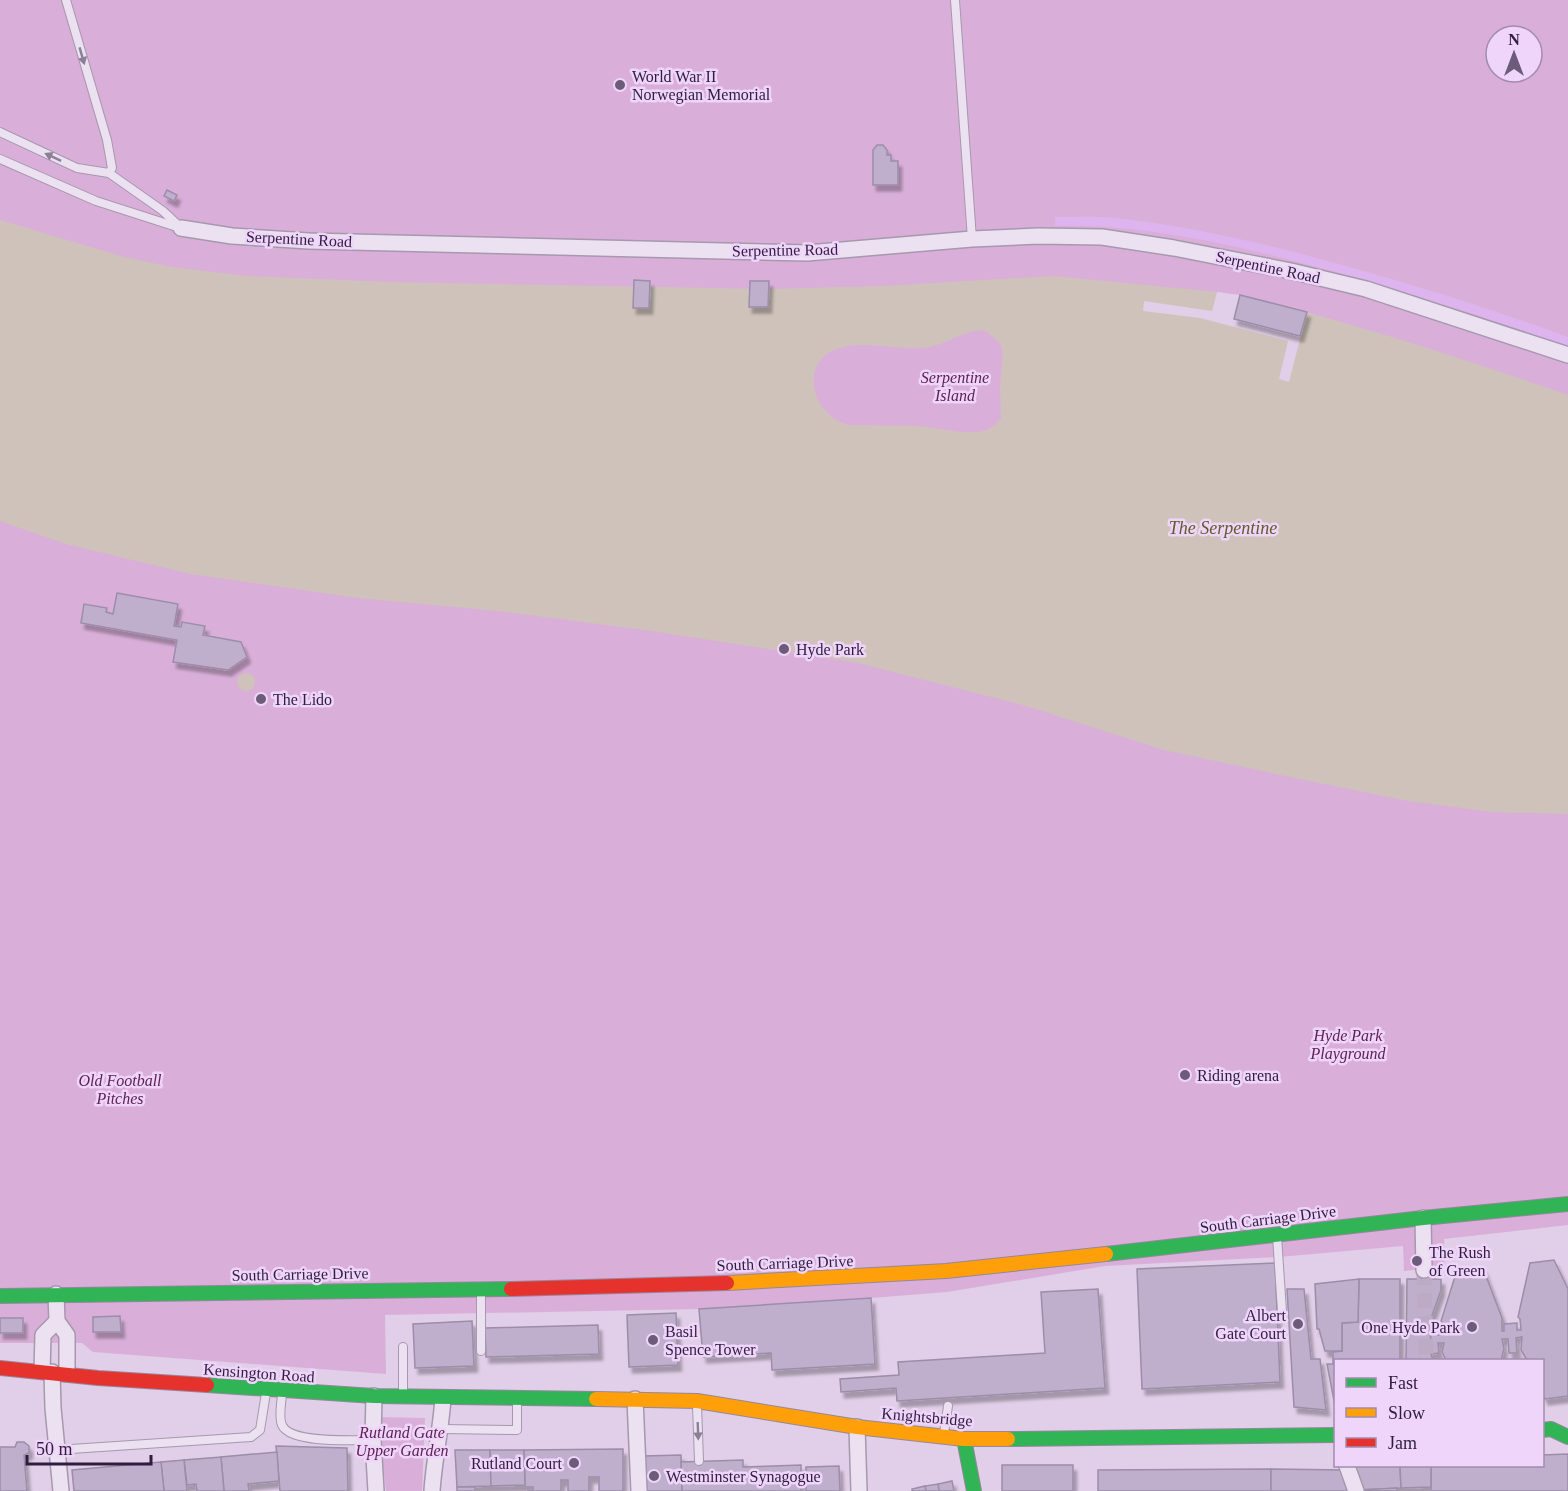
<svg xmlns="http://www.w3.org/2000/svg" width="1568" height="1491" viewBox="0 0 1568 1491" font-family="'Times New Roman',serif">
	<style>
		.green { fill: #d9afd9; fill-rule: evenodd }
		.sand { fill: #deb4ee }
		.water { fill: #cec2ba; fill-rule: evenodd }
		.pier { fill: #e1cee8 }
		.building { fill: #bfafcd; stroke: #9c8da9; stroke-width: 1.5; filter: url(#shadow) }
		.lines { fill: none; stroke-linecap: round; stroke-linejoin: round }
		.street-tunnel { stroke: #bdabc6; stroke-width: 15; stroke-dasharray: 15 8; stroke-linecap: butt }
		.lane-casing { stroke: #a698ae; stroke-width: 10 }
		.street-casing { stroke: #a698ae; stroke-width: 18 }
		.fast-casing { stroke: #95879e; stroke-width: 16 }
		.slow-casing { stroke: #95879e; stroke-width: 16 }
		.jam-casing { stroke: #95879e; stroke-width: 16 }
		.lane { stroke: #ebe1f0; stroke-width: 8 }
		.street { stroke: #ebe1f0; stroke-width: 15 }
		.fast { stroke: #30b455; stroke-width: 14 }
		.slow { stroke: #ff9f0a; stroke-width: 14 }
		.jam { stroke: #e5322d; stroke-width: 14 }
		.oneway { fill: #8c7f98 }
		.poi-dot { fill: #6d5b7a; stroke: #efd5f9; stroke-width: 2 }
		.labels { text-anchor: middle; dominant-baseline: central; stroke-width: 5; stroke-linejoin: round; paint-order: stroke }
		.poi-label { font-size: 16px; fill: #2e1d3f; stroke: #efd5f9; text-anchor: start }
		.street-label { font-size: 16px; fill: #2e1d3f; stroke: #efd5f9 }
		.park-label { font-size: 16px; font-style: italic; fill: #5e224f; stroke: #efd5f9 }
		.water-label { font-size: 18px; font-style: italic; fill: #605d2b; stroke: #efd5f9 }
	</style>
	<defs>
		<filter id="shadow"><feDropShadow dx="3.5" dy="6" stdDeviation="1.5" flood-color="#0004"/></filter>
	</defs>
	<rect width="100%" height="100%" fill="#e1cee8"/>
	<g class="green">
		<path d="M 0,0 L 1568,0 L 1568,1225 L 1444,1239 L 1445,1267 L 1404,1271 L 1403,1246 L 1279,1257 L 1105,1266 L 947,1292 L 871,1298 L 699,1309 L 385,1315 L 386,1374 L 93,1352 L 82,1343 L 0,1343 ZM 1496,36 L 1532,36 L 1532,72 L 1496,72 Z"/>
		<path d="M 377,1417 L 425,1418 L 422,1491 L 386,1491 Z"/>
	</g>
	<path class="sand" d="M 1055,217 C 1074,217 1095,216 1114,218 C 1193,226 1270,245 1346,266 C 1421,287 1495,310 1568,337 L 1568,346 C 1467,311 1367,278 1263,253 C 1195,237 1125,224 1055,226 Z"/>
	<g class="water">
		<path d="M 0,220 L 124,257 L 172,267 L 247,276 L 391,282 L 769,289 L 883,286 L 1054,276 L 1217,292 C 1259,298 1300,310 1341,322 C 1418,344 1493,369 1568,395 L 1568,814 L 1493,812 L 1408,801 L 1295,778 L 1164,750 L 1023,705 L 854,662 L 645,630 L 498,611 L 358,598 L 191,574 L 66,544 L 0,521 ZM 979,330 L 987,332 L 998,341 L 1001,346 L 1003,354 L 1000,387 L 1001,418 L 996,424 L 987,430 L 978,432 L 960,432 L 919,426 L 849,425 C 813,417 799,365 834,350 C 859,339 895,350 922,348 C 942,347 959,333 979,330 Z"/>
		<circle cx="246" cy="682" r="9"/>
	</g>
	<path class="pier" d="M 1217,292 L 1240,295 L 1307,312 L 1289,382 L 1279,379 L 1288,341 L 1200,318 L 1143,311 L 1144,301 L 1212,311 Z"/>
	<g class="building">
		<path d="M 877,145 L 883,145 L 887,150 L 887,155 L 891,155 L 891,161 L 898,161 L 898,185 L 873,185 L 873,150 Z"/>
		<path d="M 167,190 L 177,195 L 174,201 L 164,196 Z"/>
		<path d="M 634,280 L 650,281 L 649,308 L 633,308 Z"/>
		<path d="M 750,281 L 769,281 L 768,307 L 749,307 Z"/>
		<path d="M 1240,295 L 1307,312 L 1300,336 L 1234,319 Z"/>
		<path d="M 117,593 L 178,604 L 174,626 L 181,627 L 182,622 L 205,626 L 203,635 L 241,642 L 247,657 L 228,670 L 173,662 L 177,640 L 81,623 L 84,604 L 107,608 L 106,612 L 113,614 Z"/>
		<path d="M 1554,1260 L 1568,1289 L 1568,1396 L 1545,1399 L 1542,1393 L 1542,1360 L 1527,1360 L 1521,1350 L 1522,1337 L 1516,1338 L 1517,1353 L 1509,1353 L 1508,1339 L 1502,1339 L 1504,1349 L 1501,1360 L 1446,1360 L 1442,1352 L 1444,1343 L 1438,1343 L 1439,1353 L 1431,1354 L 1430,1321 L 1438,1321 L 1438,1335 L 1443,1334 L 1443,1323 L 1441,1321 L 1457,1270 L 1483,1268 L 1502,1318 L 1502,1331 L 1504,1331 L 1504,1324 L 1517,1323 L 1517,1330 L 1521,1330 L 1520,1319 L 1518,1317 L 1530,1263 Z"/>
		<path d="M 1275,1263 L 1280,1382 L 1142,1389 L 1137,1269 Z"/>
		<path d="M 1359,1279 L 1400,1279 L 1400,1360 L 1336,1360 L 1336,1411 L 1327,1364 L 1333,1364 L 1333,1352 L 1342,1351 L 1342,1323 L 1358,1322 Z"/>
		<path d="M 1359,1279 L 1358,1322 L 1342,1323 L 1342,1351 L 1325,1351 L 1319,1329 L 1317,1329 L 1315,1284 Z"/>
		<path d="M 1407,1279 L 1441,1279 L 1441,1290 L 1430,1321 L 1431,1354 L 1433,1360 L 1406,1360 Z"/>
		<path d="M 1098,1289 L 1105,1388 L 897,1401 L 896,1388 L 841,1392 L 840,1379 L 899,1375 L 898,1362 L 1045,1353 L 1041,1292 Z"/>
		<path d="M 1287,1289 L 1304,1289 L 1311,1359 L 1320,1359 L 1326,1410 L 1294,1407 Z"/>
		<path d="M 871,1298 L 875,1364 L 772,1370 L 771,1353 L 703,1357 L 699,1309 Z"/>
		<path d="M 676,1313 L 678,1365 L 629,1367 L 627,1315 Z"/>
		<path d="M 120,1316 L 121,1332 L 93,1332 L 93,1317 Z"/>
		<rect x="0" y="1318" width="23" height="15"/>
		<path d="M 472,1321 L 474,1366 L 415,1368 L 413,1324 Z"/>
		<path d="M 598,1325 L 599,1354 L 486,1357 L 485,1328 Z"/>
		<path d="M 17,1442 L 24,1442 L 29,1446 L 29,1453 L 24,1455 L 27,1491 L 0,1491 L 0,1447 L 15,1447 Z"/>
		<path d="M 276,1446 L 347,1448 L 348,1491 L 280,1491 Z"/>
		<path d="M 623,1449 L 623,1491 L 599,1491 L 599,1477 L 589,1477 L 589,1491 L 568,1491 L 568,1480 L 561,1480 L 561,1491 L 527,1491 L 533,1490 L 533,1487 L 525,1487 L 524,1450 Z"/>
		<path d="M 455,1450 L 490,1450 L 491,1486 L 457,1487 Z"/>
		<path d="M 490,1450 L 524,1450 L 525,1485 L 491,1486 Z"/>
		<path d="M 277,1452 L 279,1481 L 248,1484 L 249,1491 L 224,1491 L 221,1457 Z"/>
		<path d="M 1568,1454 L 1568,1491 L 1431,1491 L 1431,1466 L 1542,1466 L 1542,1455 Z"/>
		<path d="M 681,1455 L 682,1491 L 645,1491 L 644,1456 Z"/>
		<path d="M 221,1457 L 224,1491 L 197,1491 L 196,1484 L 187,1485 L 184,1460 Z"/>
		<path d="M 184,1460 L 187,1491 L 164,1491 L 161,1462 Z"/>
		<path d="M 743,1460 L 743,1467 L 801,1465 L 801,1491 L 682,1491 L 681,1462 Z"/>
		<path d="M 161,1462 L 164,1491 L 74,1491 L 72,1470 Z"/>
		<rect x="1002" y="1465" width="71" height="26"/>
		<path d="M 839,1466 L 840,1491 L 806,1491 L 806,1467 Z"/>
		<path d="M 1352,1466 L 1400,1466 L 1401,1488 L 1359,1490 Z"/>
		<path d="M 1400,1466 L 1431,1466 L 1431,1487 L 1401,1488 Z"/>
		<path d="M 1271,1469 L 1271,1491 L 1098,1491 L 1098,1470 Z"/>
		<path d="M 1271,1469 L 1346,1470 L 1353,1491 L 1271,1491 Z"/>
		<path d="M 952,1481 L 954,1491 L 939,1491 L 938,1484 Z"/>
		<path d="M 938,1484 L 939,1491 L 926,1491 L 925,1486 Z"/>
		<path d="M 925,1486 L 926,1491 L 912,1491 L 912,1489 Z"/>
		<rect x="457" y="1487" width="18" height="4"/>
		<path d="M 1397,1488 L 1397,1491 L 1359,1490 Z"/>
	</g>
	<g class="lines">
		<path class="street-tunnel" d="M 1424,1270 L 1426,1360"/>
		<defs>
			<g id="lane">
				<path d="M 66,0 L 107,140 L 112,168 L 109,173"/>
				<path d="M 955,0 L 972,239"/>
				<path d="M 0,132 L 77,168 L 109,173 L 163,211 L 181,228"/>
				<path d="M 0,159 L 96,201 L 180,228"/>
				<path d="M 1277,1236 L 1282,1311"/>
				<path d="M 481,1291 L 481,1351"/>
				<path d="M 282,1392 C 282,1402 278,1416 282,1425 C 290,1444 354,1440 373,1440"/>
				<path d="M 403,1393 L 403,1347"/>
				<path d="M 697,1405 L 699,1461"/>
				<path d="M 441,1429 L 517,1430 L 517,1402"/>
				<path d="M 944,1433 L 948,1406"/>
				<path d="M 56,1450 L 251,1437 L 260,1430 L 266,1393"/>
			</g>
			<g id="street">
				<path d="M 181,228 L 232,236 L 309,241 L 807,253 L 972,239 L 1038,236 L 1102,237 L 1174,248 L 1291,271 L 1366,289 L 1568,355"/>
				<path d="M 1423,1218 L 1424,1270"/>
				<path d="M 56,1294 L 57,1321 L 67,1335 L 67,1374"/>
				<path d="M 42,1371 L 43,1335 L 57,1321"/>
				<path d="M 52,1372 L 53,1408 L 61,1491"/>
				<path d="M 374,1396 L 373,1440 L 376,1491"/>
				<path d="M 635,1399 L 639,1491"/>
				<path d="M 857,1427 L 859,1491"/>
				<path d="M 1347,1466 L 1356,1491"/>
				<path d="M 432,1491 C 434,1460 441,1429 443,1398"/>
			</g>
			<g id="fast">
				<path d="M 1106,1254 L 1423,1218 L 1568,1204"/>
				<path d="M 0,1296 L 511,1289"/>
				<path d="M 207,1385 L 374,1396 L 596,1399"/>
				<path d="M 1542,1430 L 1551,1429 L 1568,1437"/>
				<path d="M 964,1439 L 974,1491"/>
				<path d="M 1008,1439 L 1336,1435"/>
			</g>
			<g id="slow">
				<path d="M 727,1283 L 946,1271 L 1106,1254"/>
				<path d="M 596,1399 L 697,1401 L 857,1427 L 964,1439 L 1008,1439"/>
			</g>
			<g id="jam">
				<path d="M 511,1289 L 727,1283"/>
				<path d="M 0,1368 L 98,1378 L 207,1385"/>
			</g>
		</defs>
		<use href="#lane" class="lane-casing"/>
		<use href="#street" class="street-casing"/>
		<use href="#fast" class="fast-casing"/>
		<use href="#slow" class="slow-casing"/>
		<use href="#jam" class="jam-casing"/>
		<use href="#lane" class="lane"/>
		<use href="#street" class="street"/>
		<use href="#fast" class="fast"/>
		<use href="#slow" class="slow"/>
		<use href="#jam" class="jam"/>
	</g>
	<defs><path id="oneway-solid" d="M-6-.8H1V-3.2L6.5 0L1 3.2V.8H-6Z" transform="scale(1.5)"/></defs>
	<g class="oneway">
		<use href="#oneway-solid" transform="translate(82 56) rotate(74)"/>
		<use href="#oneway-solid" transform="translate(53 157) rotate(-155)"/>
		<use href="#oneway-solid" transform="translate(698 1431) rotate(88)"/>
	</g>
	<g class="poi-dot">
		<circle cx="620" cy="85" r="6"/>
		<circle cx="784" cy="649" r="6"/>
		<circle cx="261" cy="699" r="6"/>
		<circle cx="1185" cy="1075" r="6"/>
		<circle cx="1417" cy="1261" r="6"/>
		<circle cx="1298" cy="1324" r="6"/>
		<circle cx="1472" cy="1327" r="6"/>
		<circle cx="653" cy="1340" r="6"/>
		<circle cx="574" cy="1463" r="6"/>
		<circle cx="654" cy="1476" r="6"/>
	</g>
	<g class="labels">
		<g class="poi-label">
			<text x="632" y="76">World War II<tspan x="632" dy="18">Norwegian Memorial</tspan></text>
			<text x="796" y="649">Hyde Park</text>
			<text x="273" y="699">The Lido</text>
			<text x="1197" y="1075">Riding arena</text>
			<text x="1429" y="1252">The Rush<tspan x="1429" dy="18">of Green</tspan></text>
			<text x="1286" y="1315" text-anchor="end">Albert<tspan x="1286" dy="18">Gate Court</tspan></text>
			<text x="1460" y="1327" text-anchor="end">One Hyde Park</text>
			<text x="665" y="1331">Basil<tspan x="665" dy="18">Spence Tower</tspan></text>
			<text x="562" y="1463" text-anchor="end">Rutland Court</text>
			<text x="666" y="1476">Westminster Synagogue</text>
		</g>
		<g class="street-label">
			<text transform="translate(299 239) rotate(3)">Serpentine Road</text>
			<text transform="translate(785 250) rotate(-1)">Serpentine Road</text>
			<text transform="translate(1268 267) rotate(12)">Serpentine Road</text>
			<text transform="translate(1268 1219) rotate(-7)">South Carriage Drive</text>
			<text transform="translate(785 1263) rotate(-2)">South Carriage Drive</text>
			<text transform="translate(300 1274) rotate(-1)">South Carriage Drive</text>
			<text transform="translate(259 1373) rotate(4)">Kensington Road</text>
			<text transform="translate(927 1417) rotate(5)">Knightsbridge</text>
		</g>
		<g class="park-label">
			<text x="955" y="377">Serpentine<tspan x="955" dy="18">Island</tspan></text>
			<text x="1348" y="1035">Hyde Park<tspan x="1348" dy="18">Playground</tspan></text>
			<text x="120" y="1080">Old Football<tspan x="120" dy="18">Pitches</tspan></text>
			<text x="402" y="1432">Rutland Gate<tspan x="402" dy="18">Upper Garden</tspan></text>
		</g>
		<g class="water-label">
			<text x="1223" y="528">The Serpentine</text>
		</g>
	</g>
	<rect x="1334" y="1359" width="210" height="108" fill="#efd5f9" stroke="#a28baf" stroke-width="1.5"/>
	<rect x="1346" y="1378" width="30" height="9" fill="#30b455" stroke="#a28baf" stroke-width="1.5"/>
	<text x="1388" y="1389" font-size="18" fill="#2e1d3f">Fast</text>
	<rect x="1346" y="1408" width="30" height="9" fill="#ff9f0a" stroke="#a28baf" stroke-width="1.5"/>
	<text x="1388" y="1419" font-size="18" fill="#2e1d3f">Slow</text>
	<rect x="1346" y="1438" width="30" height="9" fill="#e5322d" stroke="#a28baf" stroke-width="1.5"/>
	<text x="1388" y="1449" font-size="18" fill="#2e1d3f">Jam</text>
	<g transform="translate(1514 54)"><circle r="28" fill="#efd5f9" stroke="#a28baf" stroke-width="1.5"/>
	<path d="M0-4.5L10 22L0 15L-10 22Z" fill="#6d5b7a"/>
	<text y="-9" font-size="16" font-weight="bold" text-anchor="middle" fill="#2e1d3f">N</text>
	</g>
	<path d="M27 1455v9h124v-9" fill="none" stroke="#2e1d3f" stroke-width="3"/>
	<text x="36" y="1455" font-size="18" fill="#2e1d3f" stroke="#efd5f9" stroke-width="4.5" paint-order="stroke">50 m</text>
</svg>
